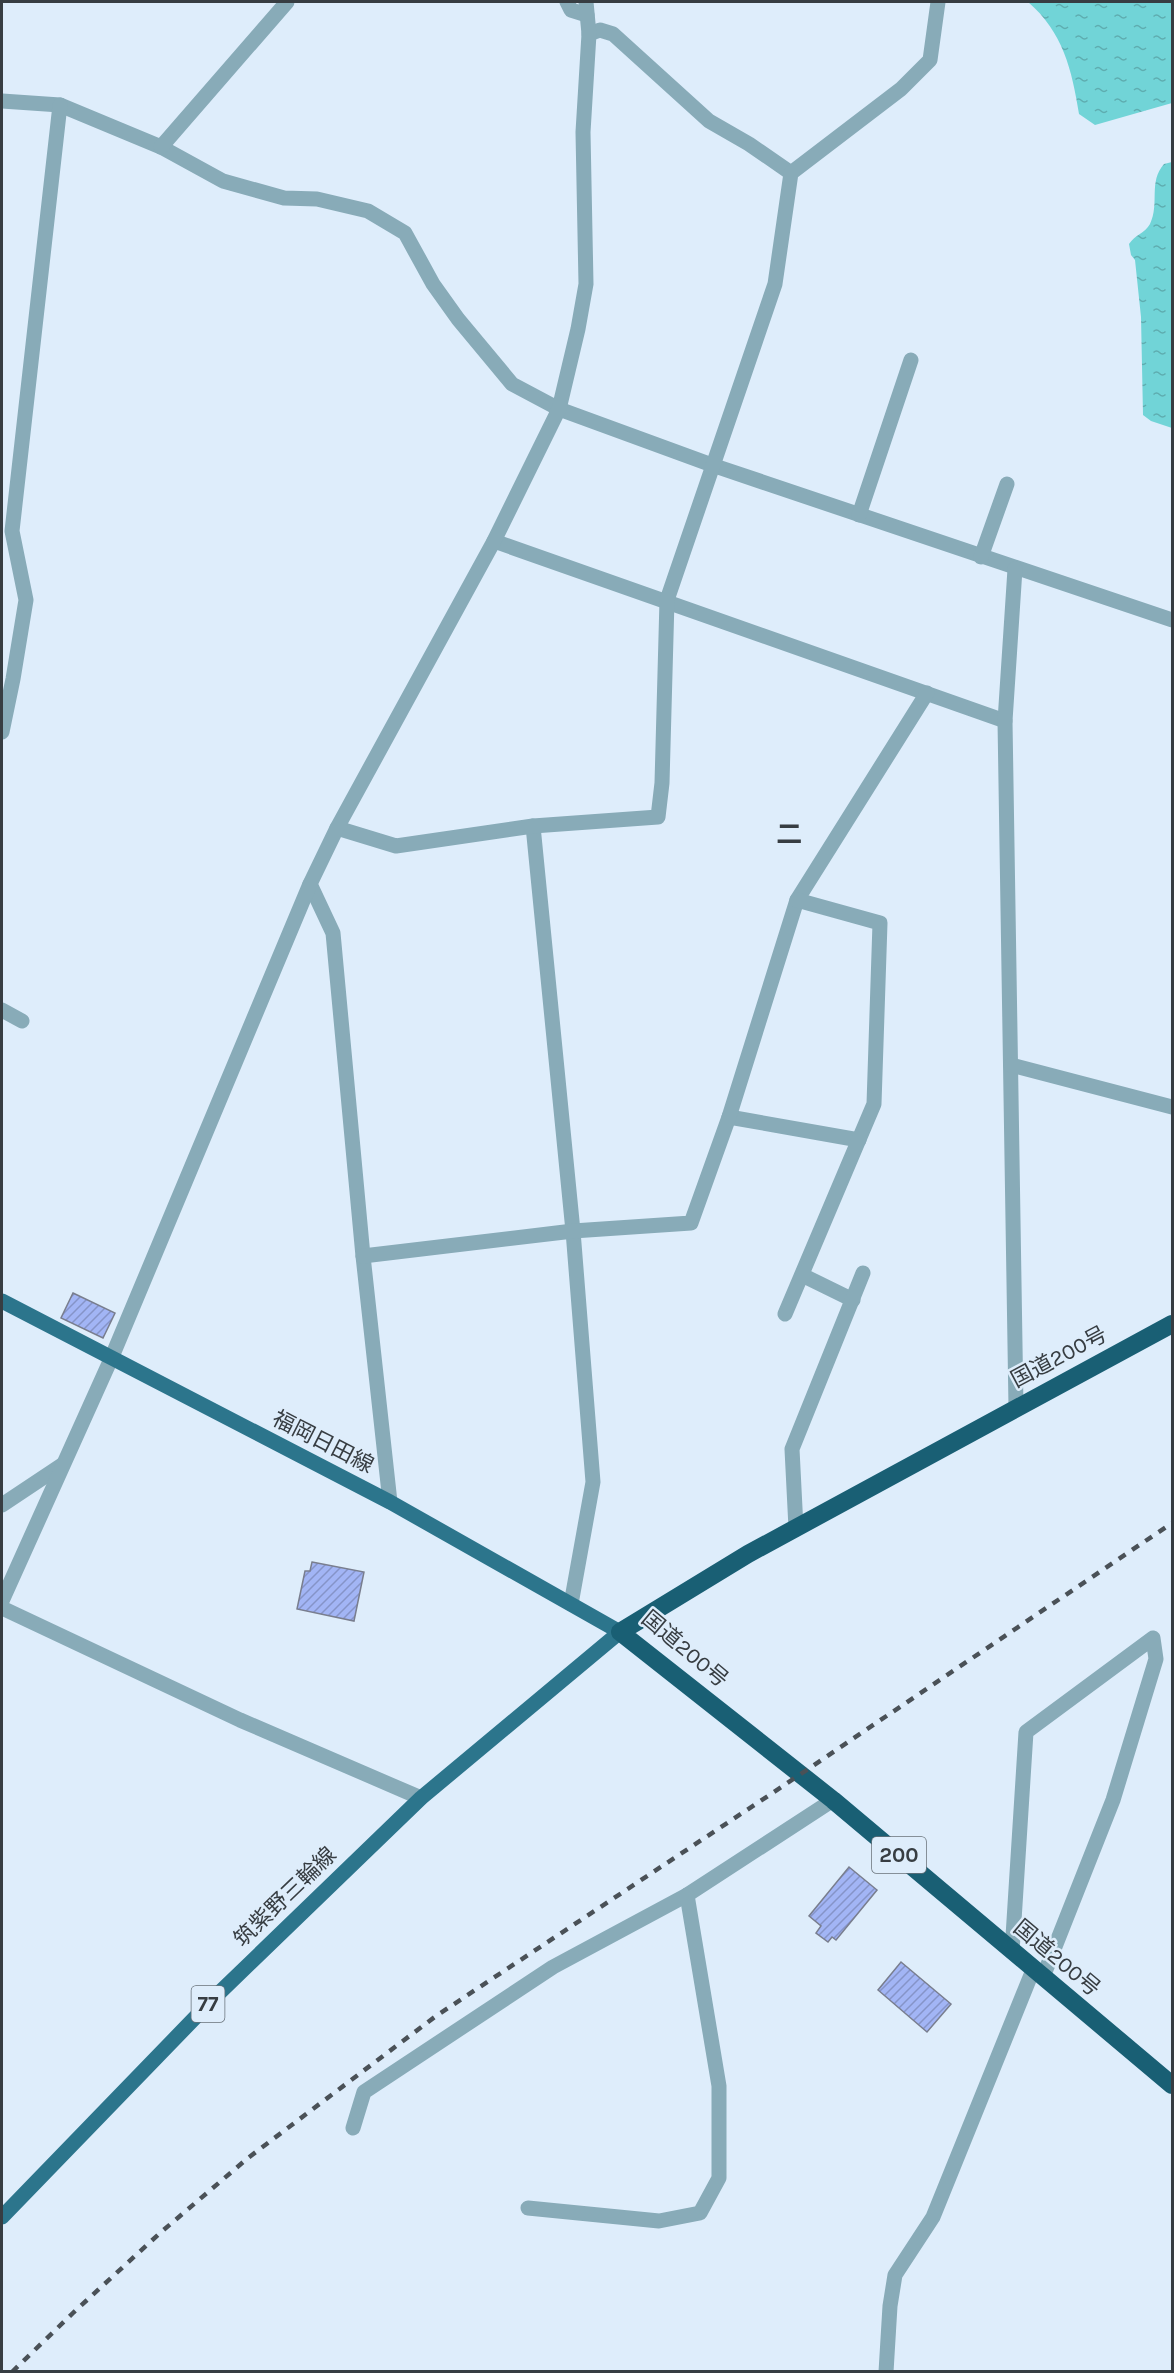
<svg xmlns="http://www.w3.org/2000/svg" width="1174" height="2373" viewBox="0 0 1174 2373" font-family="Karla,'Noto Sans JP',sans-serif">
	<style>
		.water { fill: url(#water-ripples) }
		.building { fill: url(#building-hatch); stroke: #797e8e; stroke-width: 1.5 }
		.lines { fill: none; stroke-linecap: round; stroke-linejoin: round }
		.minor { stroke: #88abb8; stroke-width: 15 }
		.major { stroke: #2c758c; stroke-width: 15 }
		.highway { stroke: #195f74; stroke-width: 18 }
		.rail { stroke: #4a5157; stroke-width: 4.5; stroke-dasharray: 8 8; stroke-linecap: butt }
		.labels { text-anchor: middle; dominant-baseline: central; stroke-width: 5; stroke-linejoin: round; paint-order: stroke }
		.shield { fill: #deedfb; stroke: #69727a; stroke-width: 1.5 }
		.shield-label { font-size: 21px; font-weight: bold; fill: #373d42 }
		.street-label { font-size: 22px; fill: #373d42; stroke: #deedfb }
		.quarter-label { font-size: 26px; font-weight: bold; fill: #373d42; stroke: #deedfb }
	</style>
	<defs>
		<pattern id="water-ripples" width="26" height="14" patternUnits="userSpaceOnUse" patternTransform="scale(1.5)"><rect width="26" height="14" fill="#71d4d7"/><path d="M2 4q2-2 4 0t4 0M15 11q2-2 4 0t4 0" fill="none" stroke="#5eadb0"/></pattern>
		<pattern id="building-hatch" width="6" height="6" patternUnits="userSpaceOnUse" patternTransform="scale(1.5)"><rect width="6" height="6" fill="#a2b5f5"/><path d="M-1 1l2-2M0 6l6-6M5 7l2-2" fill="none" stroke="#8594c8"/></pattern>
	</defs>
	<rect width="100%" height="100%" fill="#deedfb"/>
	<g class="water">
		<path d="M 1028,2 L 1172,2 L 1172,103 L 1095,125 L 1079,114 C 1072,70 1063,32 1028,2 Z"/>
		<path d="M 1172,162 L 1172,428 L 1151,421 L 1143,415 L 1141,317 L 1135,260 L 1131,255 L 1129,244 C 1135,235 1145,233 1150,224 C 1160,203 1148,182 1164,164 Z"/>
	</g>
	<g class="building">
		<path d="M 73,1293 L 115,1313 L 103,1338 L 61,1318 Z"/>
		<path d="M 312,1562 L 364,1572 L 354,1621 L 297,1609 L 305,1571 L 310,1571 Z"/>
		<path d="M 849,1867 L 877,1890 L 836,1940 L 832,1937 L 828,1942 L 816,1933 L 821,1926 L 809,1916 Z"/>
		<path d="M 901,1962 L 951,2004 L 927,2032 L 878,1990 Z"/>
	</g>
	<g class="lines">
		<g class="minor">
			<path d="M 567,2 L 571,10 L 587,15"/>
			<path d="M 589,34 L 600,30 L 613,34 L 709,121 L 749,144 L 791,173"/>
			<path d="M 2,101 L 60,105 L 161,147 L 223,181 L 284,198 L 317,199 L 368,211 L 405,233 L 433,284 L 458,319 L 512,384 L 559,409 L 712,465 L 1172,620"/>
			<path d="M 161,147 L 287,2"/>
			<path d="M 859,515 L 911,360"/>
			<path d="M 494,541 L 1005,721"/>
			<path d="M 981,557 L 1007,484"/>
			<path d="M 1015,569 L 1005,721 L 1016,1407"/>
			<path d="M 2,732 L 13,679 L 26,600 L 12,531 L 60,105"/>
			<path d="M 533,826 L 573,1231 L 593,1482 L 571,1604"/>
			<path d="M 337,828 L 396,846 L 533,826 L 658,817 L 662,783 L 667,600 L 775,284 L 791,173 L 901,89 L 930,60 L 938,2"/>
			<path d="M 310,884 L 333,933 L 363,1256 L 390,1502"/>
			<path d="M 2,1010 L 22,1021"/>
			<path d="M 1011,1065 L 1172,1107"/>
			<path d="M 729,1117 L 859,1140"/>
			<path d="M 363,1256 L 573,1231 L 691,1223 L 729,1117 L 797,900 L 927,693"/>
			<path d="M 802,1275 L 853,1300"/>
			<path d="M 785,1314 L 874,1104 L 880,923 L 797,900"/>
			<path d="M 2,1505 L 62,1465"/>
			<path d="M 796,1528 L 792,1449 L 863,1273"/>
			<path d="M 2,1601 L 111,1359 L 310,884 L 337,828 L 494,541 L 559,409 L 578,329 L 586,284 L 583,132 L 589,34 L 586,2"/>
			<path d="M 2,1608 L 240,1720 L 421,1798"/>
			<path d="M 1012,1952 L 1026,1732 L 1153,1638 L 1156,1659 L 1113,1800 L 1043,1977"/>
			<path d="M 353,2128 L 364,2092 L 553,1967 L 687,1895 L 833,1800"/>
			<path d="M 528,2208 L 659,2221 L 700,2213 L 719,2178 L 719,2086 L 687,1895"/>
			<path d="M 886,2372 L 890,2306 L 895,2275 L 933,2217 L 1033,1970"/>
		</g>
		<path class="major" d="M 2,1301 L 390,1502 L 620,1632 L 421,1798 L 216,1996 L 2,2217"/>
		<path class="highway" d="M 1172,1324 L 748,1554 L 620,1632 L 833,1800 L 1172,2085"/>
		<path class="rail" d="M 12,2372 L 74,2312 L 160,2233 L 248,2158 L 436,2016 L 783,1786 L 1172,1523"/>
	</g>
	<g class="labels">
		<g class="shield">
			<rect x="872" y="1837" width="54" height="36" rx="4.5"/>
			<rect x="191.5" y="1986" width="33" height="36" rx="4.5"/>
		</g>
		<g class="shield-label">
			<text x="899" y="1855">200</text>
			<text x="208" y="2004">77</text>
		</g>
		<g class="street-label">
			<text transform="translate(1059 1357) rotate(-28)">国道200号</text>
			<text transform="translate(323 1442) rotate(27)">福岡日田線</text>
			<text transform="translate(685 1649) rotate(40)">国道200号</text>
			<text transform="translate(285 1897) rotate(-44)">筑紫野三輪線</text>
			<text transform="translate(1057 1958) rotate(40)">国道200号</text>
		</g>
		<g class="quarter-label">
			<text x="789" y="834">二</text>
		</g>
	</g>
	<rect width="1174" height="2373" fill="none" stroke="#373d42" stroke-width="6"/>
</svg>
